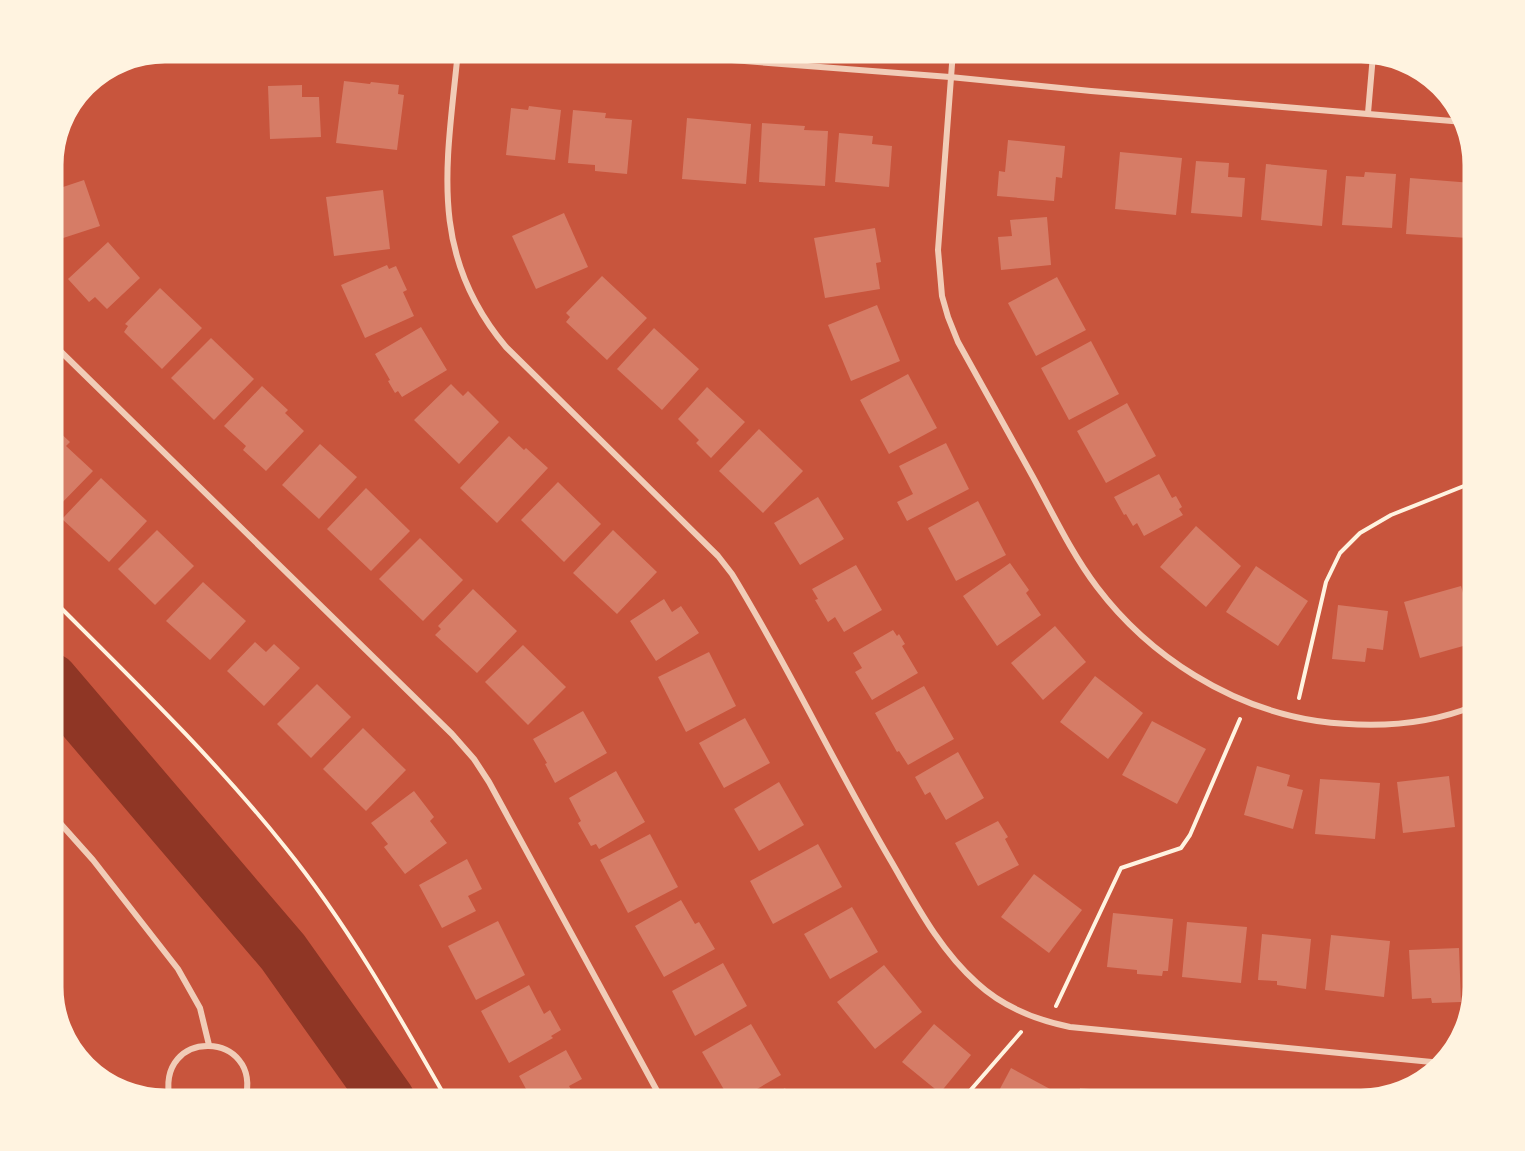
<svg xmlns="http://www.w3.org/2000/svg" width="1525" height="1151" viewBox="0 0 1525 1151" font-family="'Nunito Sans',sans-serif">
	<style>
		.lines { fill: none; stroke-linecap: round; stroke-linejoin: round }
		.river { stroke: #8f3625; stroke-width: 54 }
		.building { fill: #d67c66 }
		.path { stroke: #fff3e0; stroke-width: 4 }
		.minor { stroke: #f1ccb7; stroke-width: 6 }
		.rim { fill: none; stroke: #fff3e0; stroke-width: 3 }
	</style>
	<rect width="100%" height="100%" fill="#c8553d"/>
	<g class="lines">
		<path class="river" d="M 51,680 L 283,952 L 388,1100"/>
	</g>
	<g class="building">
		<path d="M 344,81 L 370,84 L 371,82 L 399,85 L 398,94 L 404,95 L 397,150 L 336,143 Z"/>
		<path d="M 302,85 L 302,97 L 319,97 L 321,137 L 270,139 L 268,86 Z"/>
		<path d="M 529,106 L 561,110 L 555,160 L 506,155 L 511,108 L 528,110 Z"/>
		<path d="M 573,110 L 606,113 L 605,118 L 632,120 L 627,174 L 595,171 L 595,165 L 568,163 Z"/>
		<path d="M 687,118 L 751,124 L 746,184 L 682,179 Z"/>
		<path d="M 762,123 L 805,126 L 804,130 L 828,131 L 825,186 L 759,182 Z"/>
		<path d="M 839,133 L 873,136 L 872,144 L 892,146 L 889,187 L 835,182 Z"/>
		<path d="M 1008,140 L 1065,146 L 1062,178 L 1056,177 L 1054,201 L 997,196 L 999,171 L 1005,172 Z"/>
		<path d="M 1120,152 L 1182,158 L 1176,215 L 1115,209 Z"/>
		<path d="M 1196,161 L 1229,163 L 1228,177 L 1245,178 L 1242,217 L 1191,213 Z"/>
		<path d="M 1266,164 L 1327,170 L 1322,226 L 1261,220 Z"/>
		<path d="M 1365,172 L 1396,174 L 1392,228 L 1342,225 L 1346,176 L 1364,177 Z"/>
		<path d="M 1410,178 L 1472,183 L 1468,238 L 1406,234 Z"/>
		<path d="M 84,180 L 100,226 L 51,242 L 51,191 Z"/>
		<path d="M 383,190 L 390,249 L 334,256 L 326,197 Z"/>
		<path d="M 564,213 L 588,267 L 536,289 L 512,236 Z"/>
		<path d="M 1047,217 L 1051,265 L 1001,270 L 998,237 L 1012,236 L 1010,220 Z"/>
		<path d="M 875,228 L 881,262 L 876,263 L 880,289 L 825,298 L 814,238 Z"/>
		<path d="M 108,242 L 140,278 L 107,309 L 95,297 L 89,302 L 68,279 Z"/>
		<path d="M 387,265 L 389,269 L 396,266 L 407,290 L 403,292 L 414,316 L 365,338 L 341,285 Z"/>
		<path d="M 602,276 L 647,318 L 607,360 L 566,322 L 570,317 L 566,313 Z"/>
		<path d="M 1057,277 L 1086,330 L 1036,356 L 1008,303 Z"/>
		<path d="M 160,288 L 202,328 L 162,369 L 124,332 L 128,326 L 125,324 Z"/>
		<path d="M 877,305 L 900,361 L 851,381 L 828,325 Z"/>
		<path d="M 421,327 L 447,370 L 402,397 L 398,391 L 395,393 L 388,381 L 390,380 L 375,354 Z"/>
		<path d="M 654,328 L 699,369 L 662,410 L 617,369 Z"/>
		<path d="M 211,338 L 254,379 L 214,420 L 171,378 Z"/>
		<path d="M 1091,341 L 1119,394 L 1069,420 L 1041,368 Z"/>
		<path d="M 908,374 L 937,428 L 889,454 L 860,400 Z"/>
		<path d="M 451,384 L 463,396 L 468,391 L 499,422 L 459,464 L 414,420 Z"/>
		<path d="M 262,386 L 288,410 L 285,413 L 304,431 L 266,471 L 243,450 L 246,446 L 224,426 Z"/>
		<path d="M 707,387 L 745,422 L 711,458 L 696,443 L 699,440 L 678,419 Z"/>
		<path d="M 1127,403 L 1156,456 L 1106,483 L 1077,431 Z"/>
		<path d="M 55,428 L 70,442 L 66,446 L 93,471 L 54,511 L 51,508 L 51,431 Z"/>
		<path d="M 759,429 L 803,471 L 763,513 L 719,471 Z"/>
		<path d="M 509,436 L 524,450 L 526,448 L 548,468 L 497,523 L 460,488 Z"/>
		<path d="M 946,443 L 969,489 L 907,521 L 897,502 L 913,494 L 899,466 Z"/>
		<path d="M 320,444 L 357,477 L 319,519 L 282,485 Z"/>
		<path d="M 1159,474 L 1172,498 L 1176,496 L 1182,507 L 1179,509 L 1183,515 L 1144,536 L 1137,523 L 1133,526 L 1126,514 L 1124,515 L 1114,497 Z"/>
		<path d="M 101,478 L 147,521 L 109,562 L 62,519 Z"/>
		<path d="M 558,482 L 601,524 L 564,562 L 521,520 Z"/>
		<path d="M 366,488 L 410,531 L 371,571 L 327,529 Z"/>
		<path d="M 818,497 L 844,539 L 800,565 L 774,523 Z"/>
		<path d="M 978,501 L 1006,555 L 956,581 L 928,528 Z"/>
		<path d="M 1196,526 L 1241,566 L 1206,607 L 1160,567 Z"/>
		<path d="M 157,530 L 194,566 L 155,605 L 118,569 Z"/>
		<path d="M 613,530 L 657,572 L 617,614 L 573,573 Z"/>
		<path d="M 420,538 L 463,580 L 423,621 L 379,579 Z"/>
		<path d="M 1010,563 L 1029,590 L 1026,593 L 1041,615 L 997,646 L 963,596 Z"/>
		<path d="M 856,565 L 882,610 L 844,632 L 835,617 L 828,622 L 815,600 L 818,599 L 812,589 Z"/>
		<path d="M 1256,566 L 1308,601 L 1278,646 L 1226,612 Z"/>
		<path d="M 203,582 L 246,621 L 210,660 L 166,621 Z"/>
		<path d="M 1461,586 L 1474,631 L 1474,643 L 1420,658 L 1404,602 Z"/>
		<path d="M 473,589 L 517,631 L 477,673 L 435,635 L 441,629 L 438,626 Z"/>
		<path d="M 664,599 L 672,612 L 681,606 L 699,633 L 656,661 L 630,621 Z"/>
		<path d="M 1338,605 L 1388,611 L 1383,650 L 1367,648 L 1365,662 L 1332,659 Z"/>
		<path d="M 1055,626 L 1086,662 L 1043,700 L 1011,663 Z"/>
		<path d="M 893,630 L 897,636 L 899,634 L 905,644 L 902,646 L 918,673 L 872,700 L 855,672 L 862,668 L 853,653 Z"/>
		<path d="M 255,642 L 266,652 L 274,644 L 300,668 L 264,706 L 227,671 Z"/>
		<path d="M 523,645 L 566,687 L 528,725 L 485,682 Z"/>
		<path d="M 709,652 L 736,706 L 686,732 L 658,677 Z"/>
		<path d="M 1095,676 L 1143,713 L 1108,759 L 1060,722 Z"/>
		<path d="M 317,684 L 351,717 L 311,758 L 277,724 Z"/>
		<path d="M 924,686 L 954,739 L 908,765 L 899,751 L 897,752 L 875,713 Z"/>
		<path d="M 583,711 L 607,753 L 555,783 L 545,764 L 547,763 L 533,739 Z"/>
		<path d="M 745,718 L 770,763 L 724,788 L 699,743 Z"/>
		<path d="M 1152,721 L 1206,749 L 1177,804 L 1122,775 Z"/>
		<path d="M 363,728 L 406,770 L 366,811 L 323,769 Z"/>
		<path d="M 958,752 L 984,798 L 946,820 L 930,792 L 925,795 L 915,777 Z"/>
		<path d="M 1257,766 L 1290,775 L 1287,786 L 1303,790 L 1293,829 L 1244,815 Z"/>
		<path d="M 1474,767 L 1474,811 L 1473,811 L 1463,770 Z"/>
		<path d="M 616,771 L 645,822 L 599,849 L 596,844 L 591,846 L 578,823 L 581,821 L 569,798 Z"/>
		<path d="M 1449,776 L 1455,827 L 1403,833 L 1397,782 Z"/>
		<path d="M 1320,779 L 1380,783 L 1375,839 L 1315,834 Z"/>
		<path d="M 779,782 L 804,825 L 759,851 L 734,809 Z"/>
		<path d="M 414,791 L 434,817 L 430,821 L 447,843 L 405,874 L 384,847 L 388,844 L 371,823 Z"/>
		<path d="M 998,821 L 1008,837 L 1005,839 L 1019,865 L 978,886 L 955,843 Z"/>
		<path d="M 650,834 L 678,887 L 628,913 L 600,860 Z"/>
		<path d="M 818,844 L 842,887 L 773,924 L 750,881 Z"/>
		<path d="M 467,859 L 482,889 L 468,896 L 476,911 L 442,928 L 419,885 Z"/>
		<path d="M 1034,874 L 1082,910 L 1049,953 L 1001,917 Z"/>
		<path d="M 681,900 L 695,924 L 699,922 L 715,949 L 664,977 L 635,926 Z"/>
		<path d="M 852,907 L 878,952 L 830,979 L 804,934 Z"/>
		<path d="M 1113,913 L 1173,919 L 1168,971 L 1163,971 L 1162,976 L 1137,974 L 1137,970 L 1107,967 Z"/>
		<path d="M 498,921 L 525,975 L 476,1000 L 448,946 Z"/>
		<path d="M 1187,922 L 1247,927 L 1241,983 L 1182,977 Z"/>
		<path d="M 1262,934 L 1311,939 L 1306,989 L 1277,985 L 1277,981 L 1258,980 Z"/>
		<path d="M 1331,935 L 1390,941 L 1384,997 L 1325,990 Z"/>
		<path d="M 1459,948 L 1461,1002 L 1432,1003 L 1431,998 L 1412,999 L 1409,950 Z"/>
		<path d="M 723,963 L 747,1006 L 695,1036 L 672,991 Z"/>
		<path d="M 884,965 L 922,1012 L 875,1049 L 837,1002 Z"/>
		<path d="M 529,985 L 544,1014 L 550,1010 L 561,1030 L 551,1036 L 553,1038 L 509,1063 L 481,1011 Z"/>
		<path d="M 751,1024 L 781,1075 L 738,1100 L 730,1100 L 702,1052 Z"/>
		<path d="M 934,1024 L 971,1055 L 940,1093 L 902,1062 Z"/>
		<path d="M 566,1050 L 582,1079 L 569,1086 L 577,1100 L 532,1100 L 519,1076 Z"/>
		<path d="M 1011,1068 L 1065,1097 L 1063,1100 L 994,1100 Z"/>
		<path d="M 785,1088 L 792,1100 L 763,1100 Z"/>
		<path d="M 1080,1088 L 1132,1093 L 1131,1100 L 1079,1100 Z"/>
	</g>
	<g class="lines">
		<g class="path">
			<path d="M 51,598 C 132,679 214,758 285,847 C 348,925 398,1014 447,1100"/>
			<path d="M 1299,698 L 1326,582 L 1340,553 L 1360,533 L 1391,515 L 1474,482"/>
			<path d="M 1056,1006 L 1121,868 L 1181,848 L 1190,835 L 1240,719"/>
			<path d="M 962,1100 L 1021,1032"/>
		</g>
		<g class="minor">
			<path d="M 458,51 C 447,163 427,253 506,347 L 718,556 L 732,574 C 789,667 835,766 891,861 C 916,904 939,949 977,983 C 1003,1007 1036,1020 1070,1027 L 1442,1063"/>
			<path d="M 614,51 L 950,77 L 1091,91 L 1464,122"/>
			<path d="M 953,51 L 938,250 L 942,296 L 948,317 L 958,342 C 983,387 1008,432 1033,477 C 1053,514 1072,554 1097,587 C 1150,657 1231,708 1317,721 C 1369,728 1425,726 1474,706"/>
			<path d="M 1368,113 L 1373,55"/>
			<path d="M 51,342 L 452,734 L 474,759 L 489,782 L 662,1100"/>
			<path d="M 51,813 L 93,860 L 178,969 L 200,1008 L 209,1045"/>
			<path d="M 170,1100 C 154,1026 264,1030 245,1100"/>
		</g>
	</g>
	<path d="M0 0H1525V1151H0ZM165 62H1361A103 103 0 0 1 1464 165V987A103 103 0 0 1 1361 1090H165A103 103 0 0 1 62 987V165A103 103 0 0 1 165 62Z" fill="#fff3e0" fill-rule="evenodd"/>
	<path class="rim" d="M165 62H1361A103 103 0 0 1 1464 165V987A103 103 0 0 1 1361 1090H165A103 103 0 0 1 62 987V165A103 103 0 0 1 165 62Z"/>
</svg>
